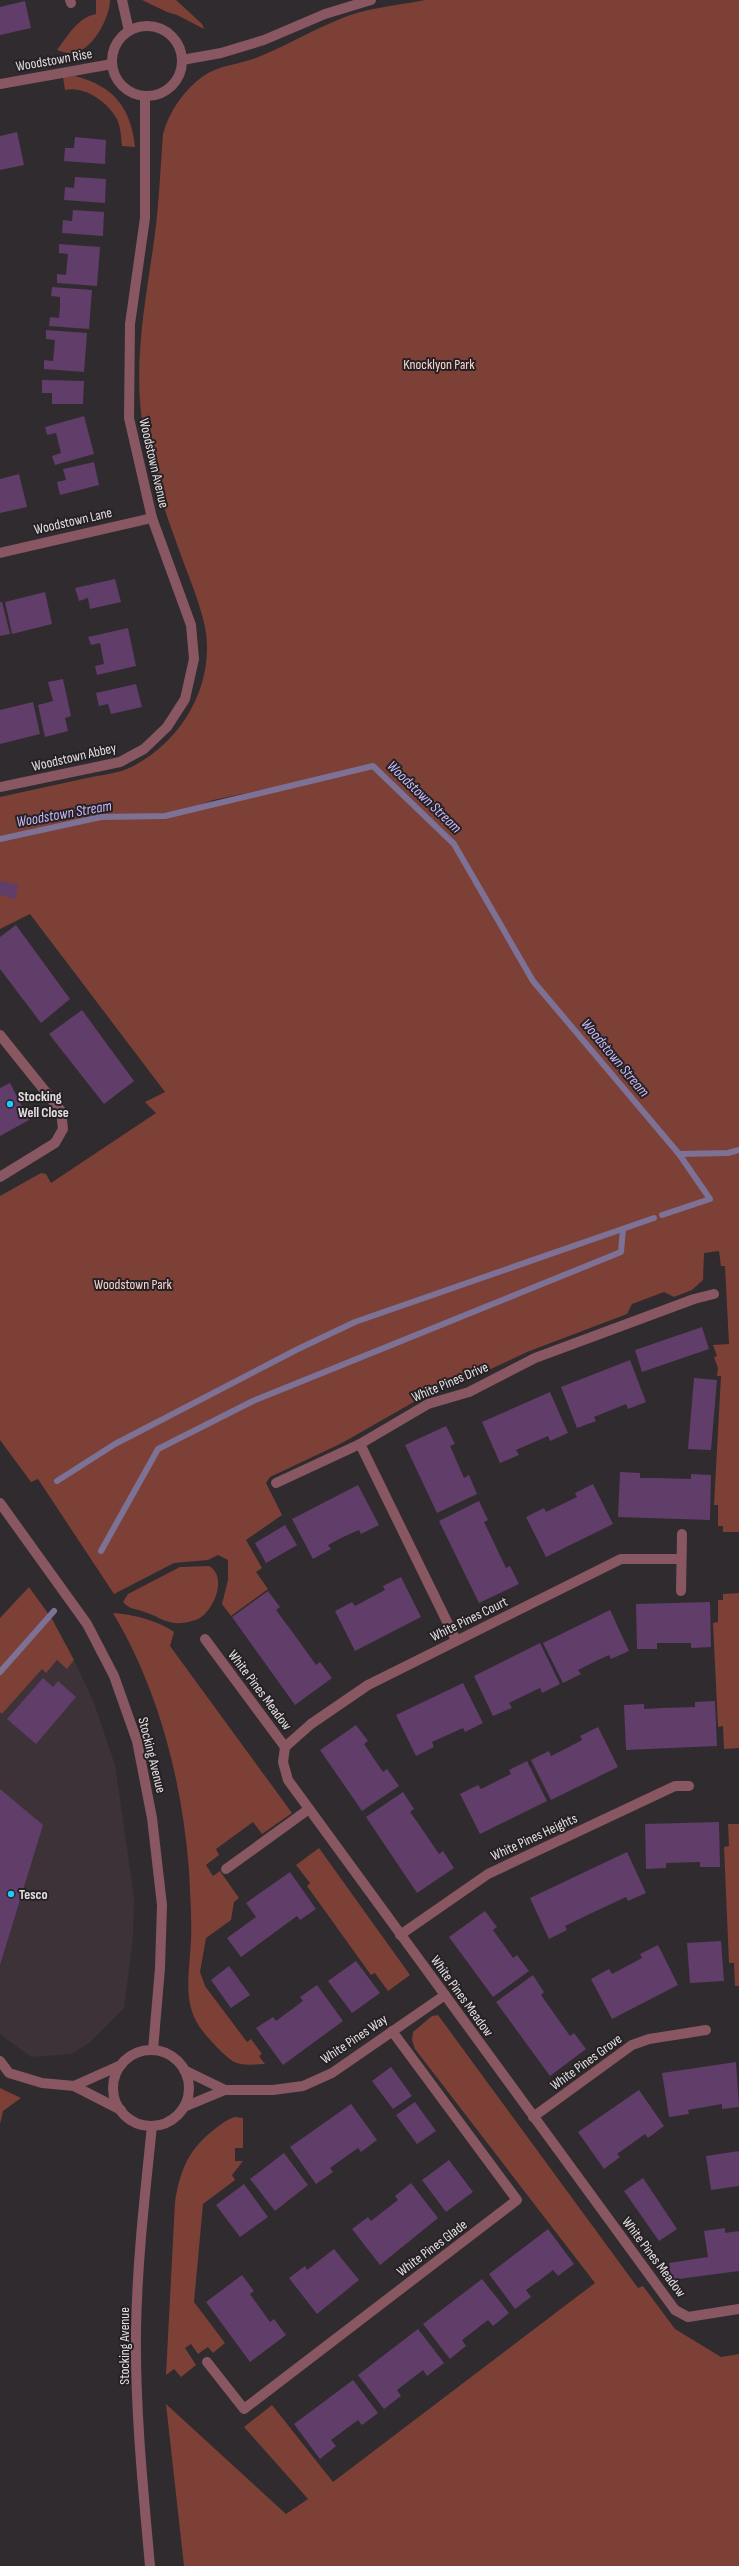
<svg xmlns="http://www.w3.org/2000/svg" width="739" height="2566" viewBox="0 0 739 2566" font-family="'Sofia Sans Condensed',sans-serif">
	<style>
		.built { fill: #3d3238 }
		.green { fill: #7c4037; fill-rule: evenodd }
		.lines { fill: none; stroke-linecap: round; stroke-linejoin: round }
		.stream { stroke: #7d7195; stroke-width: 6 }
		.building { fill: #613d6a }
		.minor { stroke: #885761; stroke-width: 10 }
		.tertiary { stroke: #885761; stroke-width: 10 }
		.poi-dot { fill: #1ec9fd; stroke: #262124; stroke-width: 1.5 }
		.labels { text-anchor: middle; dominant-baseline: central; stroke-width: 4; stroke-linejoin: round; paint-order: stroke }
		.street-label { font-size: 14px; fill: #e3dfe1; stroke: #262124 }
		.park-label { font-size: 14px; fill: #fdd6cf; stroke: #262124 }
		.poi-label { font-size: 14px; font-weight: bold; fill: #e3dfe1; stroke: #262124; text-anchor: start }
		.water-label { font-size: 15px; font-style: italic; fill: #cab9fa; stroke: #262124 }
	</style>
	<rect width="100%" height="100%" fill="#302b2e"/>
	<path class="built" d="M 57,1660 L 67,1669 L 74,1660 L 94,1703 L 115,1765 L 134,1897 L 133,1937 L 124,2008 L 90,2042 L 72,2054 L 31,2057 L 0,2034 L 0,1712 L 2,1714 L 42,1669 L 46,1672 Z"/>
	<g class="green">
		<path d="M 96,0 L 110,0 C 110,18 91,54 70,53 C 66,53 61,51 57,50 C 68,36 77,18 96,14 Z"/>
		<path d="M 142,0 L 176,0 L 202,24 L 204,29 L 177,15 L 167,12 Z"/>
		<path d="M 425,0 L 739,0 L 739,1532 L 723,1532 L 723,1526 L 718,1526 L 718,1505 L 714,1505 L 721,1376 L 717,1376 L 718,1368 L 714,1357 L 717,1356 L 713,1345 L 729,1344 L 725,1266 L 721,1266 L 719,1251 L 704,1253 L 703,1280 L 692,1290 L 674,1297 L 664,1292 L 632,1304 L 627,1314 L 527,1352 L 459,1384 L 433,1391 L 342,1443 L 270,1477 L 266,1483 L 282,1515 L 246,1540 L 262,1568 L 256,1572 L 268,1589 L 231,1616 L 222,1604 L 228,1580 L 228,1560 L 218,1555 L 208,1560 L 174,1563 L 114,1594 L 38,1479 L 31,1482 L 0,1440 L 0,1196 L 41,1173 L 46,1174 L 51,1183 L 156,1113 L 145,1102 L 165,1092 L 30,914 L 0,929 L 0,797 C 29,791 58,784 87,778 C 100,775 115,774 127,769 C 180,745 216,686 205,627 C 200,603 190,580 182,558 C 165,512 147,461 141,413 C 135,356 145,303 153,248 C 159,210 160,172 163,134 C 169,112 183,91 202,77 C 218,65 237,65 256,58 C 286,46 314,29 345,17 C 367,8 401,5 425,0 ZM 351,771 L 172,814 L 214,800 Z"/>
		<path d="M 75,76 C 113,86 131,107 135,147 L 122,146 C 121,137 121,124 115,116 C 105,100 83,86 65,90 L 63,77 Z"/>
		<path d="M 209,1566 C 228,1577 214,1609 200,1618 C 194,1621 183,1624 176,1623 C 166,1623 157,1616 147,1613 C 139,1609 129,1610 123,1602 L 128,1594 L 180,1567 Z"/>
		<path d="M 29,1587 L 52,1619 L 74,1660 L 67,1669 L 57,1660 L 46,1673 L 42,1669 L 2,1714 L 0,1712 L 0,1618 Z"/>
		<path d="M 739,1593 L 739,1748 L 724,1749 L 723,1726 L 718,1727 L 713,1623 L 718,1622 L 718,1600 L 723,1600 L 723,1594 Z"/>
		<path d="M 113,1613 C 132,1614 159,1621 174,1632 L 170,1646 L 292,1813 L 262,1834 L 253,1822 L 216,1849 L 219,1855 L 206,1865 L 213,1876 L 220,1871 L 239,1898 L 234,1902 L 231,1920 L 206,1938 L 200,1972 L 205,1986 L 247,2042 L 251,2039 L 262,2054 L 259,2056 L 265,2064 C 256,2064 245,2066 237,2063 C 227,2060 205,2035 199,2026 C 182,2000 190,1968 191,1940 C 192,1917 190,1893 189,1870 C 182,1781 159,1690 113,1613 Z"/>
		<path d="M 728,1824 L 739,1824 L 739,1986 L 735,1986 L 734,1963 L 729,1963 L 724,1847 L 729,1846 Z"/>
		<path d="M 319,1848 L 410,1975 L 388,1991 L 375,1973 L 371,1975 L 307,1886 L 310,1883 L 296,1865 Z"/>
		<path d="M 438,2015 L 638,2288 L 643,2286 L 675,2329 L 721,2357 L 739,2354 L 739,2566 L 184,2566 L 166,2404 L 286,2514 L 308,2499 L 244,2427 L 272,2405 L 333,2482 L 595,2283 L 415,2049 L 412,2040 L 413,2032 L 432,2016 Z"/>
		<path d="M 0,2088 L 21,2098 L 3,2111 L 0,2124 Z"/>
		<path d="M 235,2117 L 243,2118 L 243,2148 L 235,2148 L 235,2161 L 243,2161 L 232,2175 L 235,2180 L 203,2204 L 194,2302 L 225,2343 L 213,2353 L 208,2347 L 198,2354 L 191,2344 L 185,2348 L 196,2365 L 181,2377 L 174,2369 L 166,2375 L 175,2202 C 180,2172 187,2152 211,2132 C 219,2126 225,2120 235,2117 Z"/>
	</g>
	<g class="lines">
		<g class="stream">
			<path d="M 0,839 L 101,817 L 165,816 L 373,766 L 454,844 L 533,981 L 679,1154 L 728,1153 L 739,1150"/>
			<path d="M 662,1215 L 710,1199 L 679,1154"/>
			<path d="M 57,1481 L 115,1444 L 296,1350 L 355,1322 L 654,1218"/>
			<path d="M 101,1551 L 158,1449 L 253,1401 L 621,1252 L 623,1229"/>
			<path d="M 0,1672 L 54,1611"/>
		</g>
	</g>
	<g class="building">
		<path d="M 25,1 L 31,28 L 0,35 L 0,7 Z"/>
		<path d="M 17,132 L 24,165 L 0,170 L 0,136 Z"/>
		<path d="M 75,137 L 106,140 L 105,164 L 64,161 L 65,148 L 74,148 Z"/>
		<path d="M 75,177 L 106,179 L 105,203 L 64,200 L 65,187 L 74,188 Z"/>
		<path d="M 73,210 L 104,212 L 103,236 L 62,233 L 63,220 L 72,221 Z"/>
		<path d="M 59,244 L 100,247 L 97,286 L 57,283 L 57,274 L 66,275 L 67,264 L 68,254 L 59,253 Z"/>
		<path d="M 52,287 L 92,290 L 89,329 L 49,326 L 50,317 L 59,318 L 60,307 L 60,297 L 51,296 Z"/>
		<path d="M 46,330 L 87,333 L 84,372 L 44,369 L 44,360 L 53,361 L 55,340 L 46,339 Z"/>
		<path d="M 42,380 L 84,381 L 83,404 L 52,404 L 52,393 L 42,393 Z"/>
		<path d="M 84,416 L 94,454 L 55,465 L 52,456 L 61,453 L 56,433 L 47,435 L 45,427 Z"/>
		<path d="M 94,462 L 99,485 L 60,495 L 57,482 L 66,480 L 63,469 Z"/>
		<path d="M 19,474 L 27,507 L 0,513 L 0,479 Z"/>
		<path d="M 115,579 L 121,602 L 90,609 L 88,598 L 79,601 L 75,588 Z"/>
		<path d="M 45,592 L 52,624 L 12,634 L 5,602 Z"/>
		<path d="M 0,602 L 2,602 L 10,634 L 0,636 Z"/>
		<path d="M 128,628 L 136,666 L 97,675 L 95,666 L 104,664 L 100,643 L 91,645 L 88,637 Z"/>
		<path d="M 63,679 L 71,716 L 65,718 L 68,731 L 45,737 L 38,705 L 53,701 L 48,682 Z"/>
		<path d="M 136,684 L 142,707 L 111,714 L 108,704 L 99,706 L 96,693 Z"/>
		<path d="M 33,702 L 40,734 L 0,744 L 0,710 Z"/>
		<path d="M 0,881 L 18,885 L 16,899 L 0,895 Z"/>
		<path d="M 16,925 L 70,999 L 41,1023 L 0,969 L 0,937 Z"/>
		<path d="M 82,1010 L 134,1081 L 104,1104 L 49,1034 Z"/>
		<path d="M 10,1083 L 29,1120 L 0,1136 L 0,1088 Z"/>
		<path d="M 702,1327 L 709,1349 L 642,1372 L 635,1350 Z"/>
		<path d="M 630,1360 L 646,1402 L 628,1409 L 626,1404 L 594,1417 L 596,1421 L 577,1428 L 561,1387 Z"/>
		<path d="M 694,1378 L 717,1380 L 711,1450 L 688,1449 Z"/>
		<path d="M 550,1392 L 568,1433 L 550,1441 L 548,1436 L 516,1450 L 519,1455 L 500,1463 L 482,1422 Z"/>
		<path d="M 446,1426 L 455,1444 L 450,1446 L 464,1478 L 469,1475 L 477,1494 L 437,1513 L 405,1445 Z"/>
		<path d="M 620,1472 L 640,1473 L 640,1478 L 657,1478 L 691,1479 L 691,1474 L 711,1475 L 710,1520 L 618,1517 Z"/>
		<path d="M 593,1484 L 613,1524 L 546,1557 L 526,1517 L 544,1508 L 546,1512 L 577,1497 L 575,1493 Z"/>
		<path d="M 358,1485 L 379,1525 L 361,1534 L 359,1530 L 343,1537 L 328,1545 L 331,1549 L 313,1559 L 292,1519 Z"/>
		<path d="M 479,1501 L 488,1520 L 484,1522 L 506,1568 L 510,1566 L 519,1584 L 479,1603 L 439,1521 Z"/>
		<path d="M 285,1525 L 297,1545 L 266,1563 L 255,1543 Z"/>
		<path d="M 401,1577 L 421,1617 L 355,1651 L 335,1611 L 352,1602 L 355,1606 L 385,1590 L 383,1586 Z"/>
		<path d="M 268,1591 L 280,1607 L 276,1610 L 296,1637 L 316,1665 L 320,1662 L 332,1678 L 295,1705 L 232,1617 Z"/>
		<path d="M 710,1602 L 711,1647 L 691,1648 L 691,1643 L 657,1643 L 657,1649 L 637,1649 L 636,1604 Z"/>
		<path d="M 610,1610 L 629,1651 L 611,1659 L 609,1655 L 594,1662 L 578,1670 L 581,1674 L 563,1683 L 543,1643 Z"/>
		<path d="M 540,1643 L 560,1684 L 542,1693 L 540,1688 L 509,1703 L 512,1708 L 493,1716 L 474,1676 Z"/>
		<path d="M 43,1678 L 53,1687 L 58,1681 L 76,1697 L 36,1744 L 7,1719 Z"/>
		<path d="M 463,1683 L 483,1723 L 465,1732 L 463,1728 L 432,1742 L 434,1747 L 416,1756 L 396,1715 Z"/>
		<path d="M 715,1701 L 717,1746 L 626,1750 L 624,1705 L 644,1704 L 644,1709 L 661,1708 L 695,1707 L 695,1702 Z"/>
		<path d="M 356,1725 L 368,1741 L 364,1744 L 383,1772 L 387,1769 L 399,1786 L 362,1811 L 320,1750 Z"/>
		<path d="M 598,1727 L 618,1767 L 551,1800 L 531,1760 L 549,1751 L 551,1756 L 567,1748 L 582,1740 L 580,1736 Z"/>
		<path d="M 527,1761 L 547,1801 L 480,1834 L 460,1794 L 478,1785 L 481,1789 L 511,1774 L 509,1770 Z"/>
		<path d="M 0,1789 L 43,1825 L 0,1965 Z"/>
		<path d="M 403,1792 L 414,1809 L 410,1812 L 420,1826 L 439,1854 L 443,1851 L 454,1868 L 417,1893 L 366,1817 Z"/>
		<path d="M 719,1822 L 720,1867 L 700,1867 L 700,1862 L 666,1863 L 666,1868 L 646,1869 L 645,1824 Z"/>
		<path d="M 627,1852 L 646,1893 L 628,1901 L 626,1897 L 596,1911 L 565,1926 L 567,1930 L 549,1939 L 530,1898 Z"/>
		<path d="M 290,1872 L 316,1909 L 300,1920 L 297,1916 L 241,1957 L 227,1938 L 256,1917 L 246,1903 Z"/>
		<path d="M 485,1911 L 497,1927 L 493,1930 L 513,1958 L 517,1955 L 529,1971 L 493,1997 L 449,1937 Z"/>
		<path d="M 721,1941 L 724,1981 L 690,1983 L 687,1943 Z"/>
		<path d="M 658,1945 L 678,1985 L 612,2019 L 591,1979 L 609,1969 L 612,1974 L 642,1958 L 640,1954 Z"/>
		<path d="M 356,1961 L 380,1993 L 352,2013 L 328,1981 Z"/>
		<path d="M 229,1966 L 250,1995 L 231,2008 L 211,1980 Z"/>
		<path d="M 533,1975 L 544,1992 L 541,1995 L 570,2036 L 574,2033 L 586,2049 L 550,2076 L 496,2002 Z"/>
		<path d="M 317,1985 L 343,2021 L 283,2065 L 256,2028 L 273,2017 L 276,2021 L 303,2001 L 300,1997 Z"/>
		<path d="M 736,2062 L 739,2107 L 722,2109 L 722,2104 L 688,2110 L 689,2114 L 669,2117 L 662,2073 Z"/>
		<path d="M 391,2067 L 412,2096 L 393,2109 L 372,2081 Z"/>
		<path d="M 639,2090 L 664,2126 L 648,2138 L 645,2134 L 617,2154 L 620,2157 L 604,2169 L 578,2132 Z"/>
		<path d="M 415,2102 L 436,2131 L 417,2144 L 396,2115 Z"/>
		<path d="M 351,2104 L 377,2140 L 361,2152 L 358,2148 L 330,2168 L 333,2172 L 316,2184 L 290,2147 Z"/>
		<path d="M 739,2151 L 739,2186 L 711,2190 L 706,2156 Z"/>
		<path d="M 284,2153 L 308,2185 L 275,2211 L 250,2179 Z"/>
		<path d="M 449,2160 L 473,2192 L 446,2212 L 422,2180 Z"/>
		<path d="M 643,2178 L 677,2229 L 659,2241 L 624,2191 Z"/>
		<path d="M 411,2183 L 438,2218 L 380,2265 L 352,2229 L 368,2217 L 371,2221 L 398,2200 L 395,2196 Z"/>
		<path d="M 244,2184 L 268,2217 L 240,2237 L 216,2205 Z"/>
		<path d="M 725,2228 L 725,2233 L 739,2231 L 739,2271 L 671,2280 L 669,2263 L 708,2257 L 704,2231 Z"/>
		<path d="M 548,2229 L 574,2264 L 558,2276 L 553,2270 L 540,2280 L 526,2290 L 531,2297 L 515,2309 L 489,2274 Z"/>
		<path d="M 334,2249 L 359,2280 L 317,2314 L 289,2278 L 305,2266 L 307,2270 Z"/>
		<path d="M 242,2275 L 254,2291 L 250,2294 L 270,2322 L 274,2319 L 286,2335 L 250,2362 L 206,2302 Z"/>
		<path d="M 482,2279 L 509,2313 L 493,2326 L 488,2320 L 462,2340 L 466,2346 L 450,2359 L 423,2324 Z"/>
		<path d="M 418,2329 L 444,2363 L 427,2376 L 423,2370 L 397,2390 L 401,2396 L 384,2409 L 358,2375 Z"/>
		<path d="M 353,2380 L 378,2413 L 362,2425 L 358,2420 L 331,2440 L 336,2446 L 320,2459 L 294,2424 Z"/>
	</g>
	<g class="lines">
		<g class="minor">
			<path d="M 70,0 L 71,3"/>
			<path d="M 122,0 L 129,31"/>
			<circle cx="147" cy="61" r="35"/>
			<path d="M 182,60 L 221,53 L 264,40 L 325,14 L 371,0"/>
			<path d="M 0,84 L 112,64"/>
			<path d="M 0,553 L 152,518"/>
			<path d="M 0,787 L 120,762 L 144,749 L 167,727 L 185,699 L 194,659 L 191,625 L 152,518 L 129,418 L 130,324 L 145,218 L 145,96"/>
			<path d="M 0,1035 L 61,1111 L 63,1129 L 55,1143 L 0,1177"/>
			<path d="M 276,1483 L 360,1444"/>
			<path d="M 681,1591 L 682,1534"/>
			<path d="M 205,1639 L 285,1747 L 283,1762 L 288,1780 L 675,2310 L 688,2317 L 739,2309"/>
			<path d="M 456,1640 L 360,1444 L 428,1404 L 469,1392 L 535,1358 L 694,1299 L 714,1294"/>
			<path d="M 285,1747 L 311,1724 L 368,1685 L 621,1559 L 681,1559"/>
			<path d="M 226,1869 L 309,1809"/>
			<path d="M 400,1935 L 488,1874 L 675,1786 L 689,1786"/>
			<path d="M 0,2061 L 9,2073 L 42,2083 L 74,2086"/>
			<path d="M 184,2070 L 225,2090"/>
			<path d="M 184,2107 L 225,2090 L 273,2090 L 303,2086 L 332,2073 L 445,1995"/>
			<path d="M 121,2110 L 74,2086 L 121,2065"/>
			<path d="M 533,2117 L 632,2045 L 649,2039 L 706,2030"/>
			<path d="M 207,2362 L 244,2409 L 517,2200 L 392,2031"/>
		</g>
		<g class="tertiary">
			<path d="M 0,1503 L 87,1624 L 114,1676 L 137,1741 L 152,1818 L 162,1905 L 160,1968 L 153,2050"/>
			<circle cx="151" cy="2088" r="38"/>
			<path d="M 150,2566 C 143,2488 135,2409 136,2331 C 137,2263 145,2194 152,2126"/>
		</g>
	</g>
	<g class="poi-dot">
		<circle cx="10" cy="1104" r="4"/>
		<circle cx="11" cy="1894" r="4"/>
	</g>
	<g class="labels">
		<g class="street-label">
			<text transform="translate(54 60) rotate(-10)">Woodstown Rise</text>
			<text transform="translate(154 463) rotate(77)">Woodstown Avenue</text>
			<text transform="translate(73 521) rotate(-13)">Woodstown Lane</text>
			<text transform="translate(74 757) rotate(-13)">Woodstown Abbey</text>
			<text transform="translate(450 1382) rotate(-23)">White Pines Drive</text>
			<text transform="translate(469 1619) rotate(-26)">White Pines Court</text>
			<text transform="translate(260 1690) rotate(53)">White Pines Meadow</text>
			<text transform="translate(152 1755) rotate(76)">Stocking Avenue</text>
			<text transform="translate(534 1837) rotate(-25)">White Pines Heights</text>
			<text transform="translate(462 1996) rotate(54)">White Pines Meadow</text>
			<text transform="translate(354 2039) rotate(-34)">White Pines Way</text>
			<text transform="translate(586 2062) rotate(-36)">White Pines Grove</text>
			<text transform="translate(432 2248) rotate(-37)">White Pines Glade</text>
			<text transform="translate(654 2257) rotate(53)">White Pines Meadow</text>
			<text transform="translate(124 2346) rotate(-90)">Stocking Avenue</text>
		</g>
		<g class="park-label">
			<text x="439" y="364">Knocklyon Park</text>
			<text x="133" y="1284">Woodstown Park</text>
		</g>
		<g class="poi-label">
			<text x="18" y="1096">Stocking<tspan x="18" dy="16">Well Close</tspan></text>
			<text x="19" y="1894">Tesco</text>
		</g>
		<g class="water-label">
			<text transform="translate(424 797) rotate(44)">Woodstown Stream</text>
			<text transform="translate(64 814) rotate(-10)">Woodstown Stream</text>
			<text transform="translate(615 1058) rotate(50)">Woodstown Stream</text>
		</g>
	</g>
</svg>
